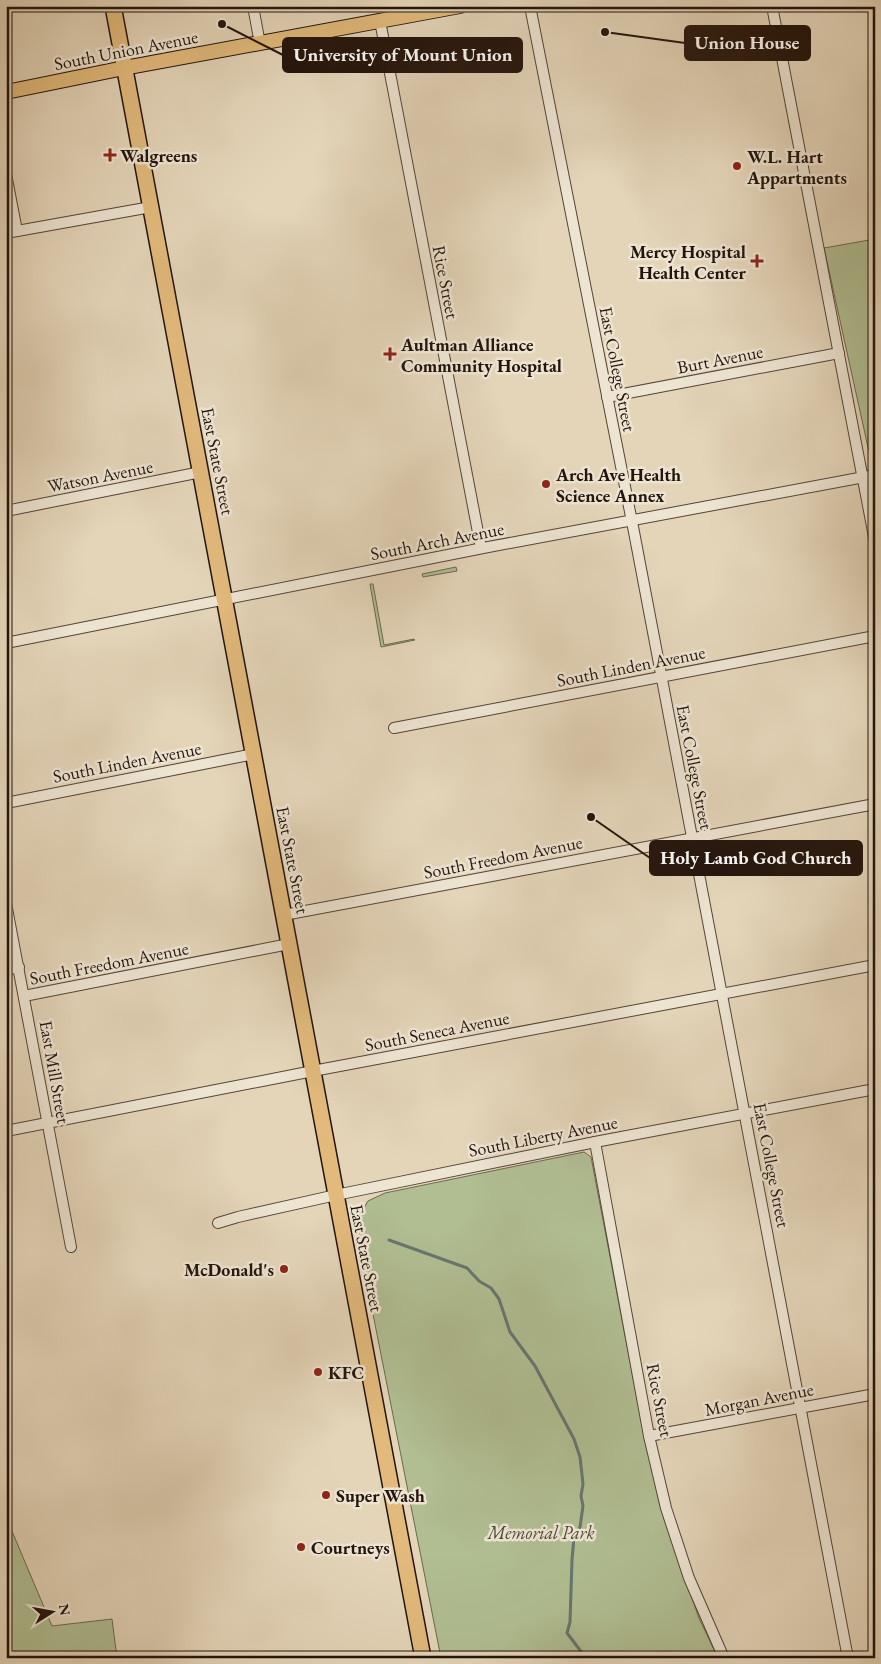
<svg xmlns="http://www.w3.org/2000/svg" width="881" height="1664" viewBox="0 0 881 1664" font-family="'EB Garamond',serif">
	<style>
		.green { fill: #b0be92; stroke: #6a6950 }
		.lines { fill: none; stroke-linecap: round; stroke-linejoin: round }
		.stream { stroke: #677670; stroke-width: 3 }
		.minor-casing { stroke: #534438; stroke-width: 12 }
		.major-casing { stroke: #23140d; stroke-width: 16 }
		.highway-casing { stroke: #23140d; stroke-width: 18 }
		.minor { stroke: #ede4d2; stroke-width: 10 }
		.major { stroke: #e2ba7c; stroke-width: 14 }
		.highway { stroke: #e2ba7c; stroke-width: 15 }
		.poi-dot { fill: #8f2418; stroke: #ede4d2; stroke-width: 2 }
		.labels { text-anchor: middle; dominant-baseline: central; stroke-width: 5; stroke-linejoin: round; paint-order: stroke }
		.street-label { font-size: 18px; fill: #23140d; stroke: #ede4d2 }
		.poi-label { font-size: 18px; font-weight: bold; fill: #23140d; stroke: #ede4d2; text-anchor: start }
		.park-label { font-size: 18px; font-style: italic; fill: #4d4735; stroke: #ede4d2 }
		.leader { fill: none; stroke: #23140d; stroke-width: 2 }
		.callout-dot { fill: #23140d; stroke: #ede4d2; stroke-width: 2 }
		.callout { fill: #23140d; stroke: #23140d; stroke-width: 2 }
		.callout-label { font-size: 19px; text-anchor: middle; font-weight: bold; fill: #fff }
	</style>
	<rect width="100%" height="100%" fill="#e4d5b9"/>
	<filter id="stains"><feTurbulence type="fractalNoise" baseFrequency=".004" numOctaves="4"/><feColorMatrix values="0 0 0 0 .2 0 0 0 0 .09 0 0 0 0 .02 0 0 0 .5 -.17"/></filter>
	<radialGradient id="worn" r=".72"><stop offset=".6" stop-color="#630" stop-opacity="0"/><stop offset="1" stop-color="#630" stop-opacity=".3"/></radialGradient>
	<g class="green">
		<path d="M 875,239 L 875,460 L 871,461 L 824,248 Z"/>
		<path d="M 456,567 L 457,571 L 423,577 L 422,574 Z"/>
		<path d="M 370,584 L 373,584 L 384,645 L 414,639 L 415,640 L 381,647 Z"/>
		<path d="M 584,1152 L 591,1157 L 644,1435 L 665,1521 L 699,1618 L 718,1658 L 570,1658 L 568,1652 L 543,1658 L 441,1658 L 355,1223 L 368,1201 L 385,1193 Z"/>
		<path d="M 6,1517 L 52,1626 L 112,1619 L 117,1658 L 6,1658 Z"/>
	</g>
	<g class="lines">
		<path class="stream" d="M 389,1240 L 467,1268 L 479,1281 L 491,1288 L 499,1299 L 510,1332 L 535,1366 L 574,1439 L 580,1457 L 583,1484 L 581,1496 L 583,1506 L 580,1527 L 574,1537 L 572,1560 L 570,1622 L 567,1633 L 586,1658"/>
		<defs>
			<g id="minor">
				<path d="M 253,6 L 260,44"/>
				<path d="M 530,6 L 634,532 L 847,1653"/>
				<path d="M 772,6 L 875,542"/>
				<path d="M 380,21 L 481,548"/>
				<path d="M 6,174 L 17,231"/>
				<path d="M 6,233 L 151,207"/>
				<path d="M 607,397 L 839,353"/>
				<path d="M 6,511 L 201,472"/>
				<path d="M 6,643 L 483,548 L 875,475"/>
				<path d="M 394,728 L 875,636"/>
				<path d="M 6,803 L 254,754"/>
				<path d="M 6,903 L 71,1247"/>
				<path d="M 284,915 L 875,804"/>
				<path d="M 6,970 L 19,967"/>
				<path d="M 24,996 L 289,944"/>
				<path d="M 6,1131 L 313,1071 L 875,965"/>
				<path d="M 595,1142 L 649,1436 L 666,1508 L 689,1578 L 723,1656"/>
				<path d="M 218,1223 L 238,1217 L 336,1195 L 595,1142 L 875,1089"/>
				<path d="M 649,1436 L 875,1394"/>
			</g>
			<path id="major" d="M 6,92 L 124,68 L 460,6"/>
			<path id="highway" d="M 113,6 L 423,1658"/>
		</defs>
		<use href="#minor" class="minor-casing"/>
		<use href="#major" class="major-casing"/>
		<use href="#highway" class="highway-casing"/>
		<use href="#minor" class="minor"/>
		<use href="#major" class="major"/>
		<use href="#highway" class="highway"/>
	</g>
	<g class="poi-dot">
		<path d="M107.5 147.5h5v5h5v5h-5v5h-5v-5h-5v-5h5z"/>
		<circle cx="737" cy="166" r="5"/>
		<path d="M754.5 253.5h5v5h5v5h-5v5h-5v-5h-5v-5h5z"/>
		<path d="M387.5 346.5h5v5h5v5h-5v5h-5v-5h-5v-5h5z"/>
		<circle cx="546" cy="484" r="5"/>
		<circle cx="284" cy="1269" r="5"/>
		<circle cx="318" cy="1372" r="5"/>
		<circle cx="326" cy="1495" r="5"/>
		<circle cx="301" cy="1547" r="5"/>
	</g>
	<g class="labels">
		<g class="street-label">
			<text transform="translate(126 50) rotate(-11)">South Union Avenue</text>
			<text transform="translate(446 282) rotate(79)">Rice Street</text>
			<text transform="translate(720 359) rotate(-11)">Burt Avenue</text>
			<text transform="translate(618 369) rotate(79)">East College Street</text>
			<text transform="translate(218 461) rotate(79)">East State Street</text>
			<text transform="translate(100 476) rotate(-11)">Watson Avenue</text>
			<text transform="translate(437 541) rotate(-11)">South Arch Avenue</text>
			<text transform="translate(631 666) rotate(-11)">South Linden Avenue</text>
			<text transform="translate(127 762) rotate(-11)">South Linden Avenue</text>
			<text transform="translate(695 767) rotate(79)">East College Street</text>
			<text transform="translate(503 857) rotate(-11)">South Freedom Avenue</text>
			<text transform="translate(293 860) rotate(79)">East State Street</text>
			<text transform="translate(109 963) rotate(-11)">South Freedom Avenue</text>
			<text transform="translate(437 1031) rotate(-11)">South Seneca Avenue</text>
			<text transform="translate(55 1072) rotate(80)">East Mill Street</text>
			<text transform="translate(543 1136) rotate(-11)">South Liberty Avenue</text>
			<text transform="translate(772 1165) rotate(79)">East College Street</text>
			<text transform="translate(367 1258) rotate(79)">East State Street</text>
			<text transform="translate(759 1399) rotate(-11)">Morgan Avenue</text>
			<text transform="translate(660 1400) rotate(79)">Rice Street</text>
		</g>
		<g class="poi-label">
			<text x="120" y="155">Walgreens</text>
			<text x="747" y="156">W.L. Hart<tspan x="747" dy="21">Appartments</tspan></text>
			<text x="746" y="251" text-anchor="end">Mercy Hospital<tspan x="746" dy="21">Health Center</tspan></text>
			<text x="401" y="344">Aultman Alliance<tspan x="401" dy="21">Community Hospital</tspan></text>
			<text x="556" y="474">Arch Ave Health<tspan x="556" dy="21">Science Annex</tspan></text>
			<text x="274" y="1269" text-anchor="end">McDonald's</text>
			<text x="328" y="1372">KFC</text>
			<text x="336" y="1495">Super Wash</text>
			<text x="311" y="1547">Courtneys</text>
		</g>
		<g class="park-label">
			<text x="541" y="1532">Memorial Park</text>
		</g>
	</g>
	<path class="leader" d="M605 32L685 43M222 24L283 55M591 817L650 858"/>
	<g class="callout-dot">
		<circle cx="605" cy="32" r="5"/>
		<circle cx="222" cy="24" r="5"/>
		<circle cx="591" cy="817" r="5"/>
	</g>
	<g class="callout">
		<rect x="685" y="26" width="125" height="34" rx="5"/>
		<rect x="283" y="38" width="239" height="34" rx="5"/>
		<rect x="650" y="841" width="212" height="34" rx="5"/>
	</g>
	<g class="callout-label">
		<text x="747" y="49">Union House</text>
		<text x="403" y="61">University of Mount Union</text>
		<text x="756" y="864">Holy Lamb God Church</text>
	</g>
	<rect width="881" height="1664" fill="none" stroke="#e4d5b9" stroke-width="25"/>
	<rect x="8" y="8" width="866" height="1649" fill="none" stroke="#23140d" stroke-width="2.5"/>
	<rect x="12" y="12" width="856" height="1639" fill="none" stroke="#23140d"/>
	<g transform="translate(52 1612) rotate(79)" stroke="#ede4d2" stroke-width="4" paint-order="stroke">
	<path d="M0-4L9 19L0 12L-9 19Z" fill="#23140d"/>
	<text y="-8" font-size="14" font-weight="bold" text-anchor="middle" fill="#23140d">N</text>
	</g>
	<rect width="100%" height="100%" filter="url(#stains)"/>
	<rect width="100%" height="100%" fill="url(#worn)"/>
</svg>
